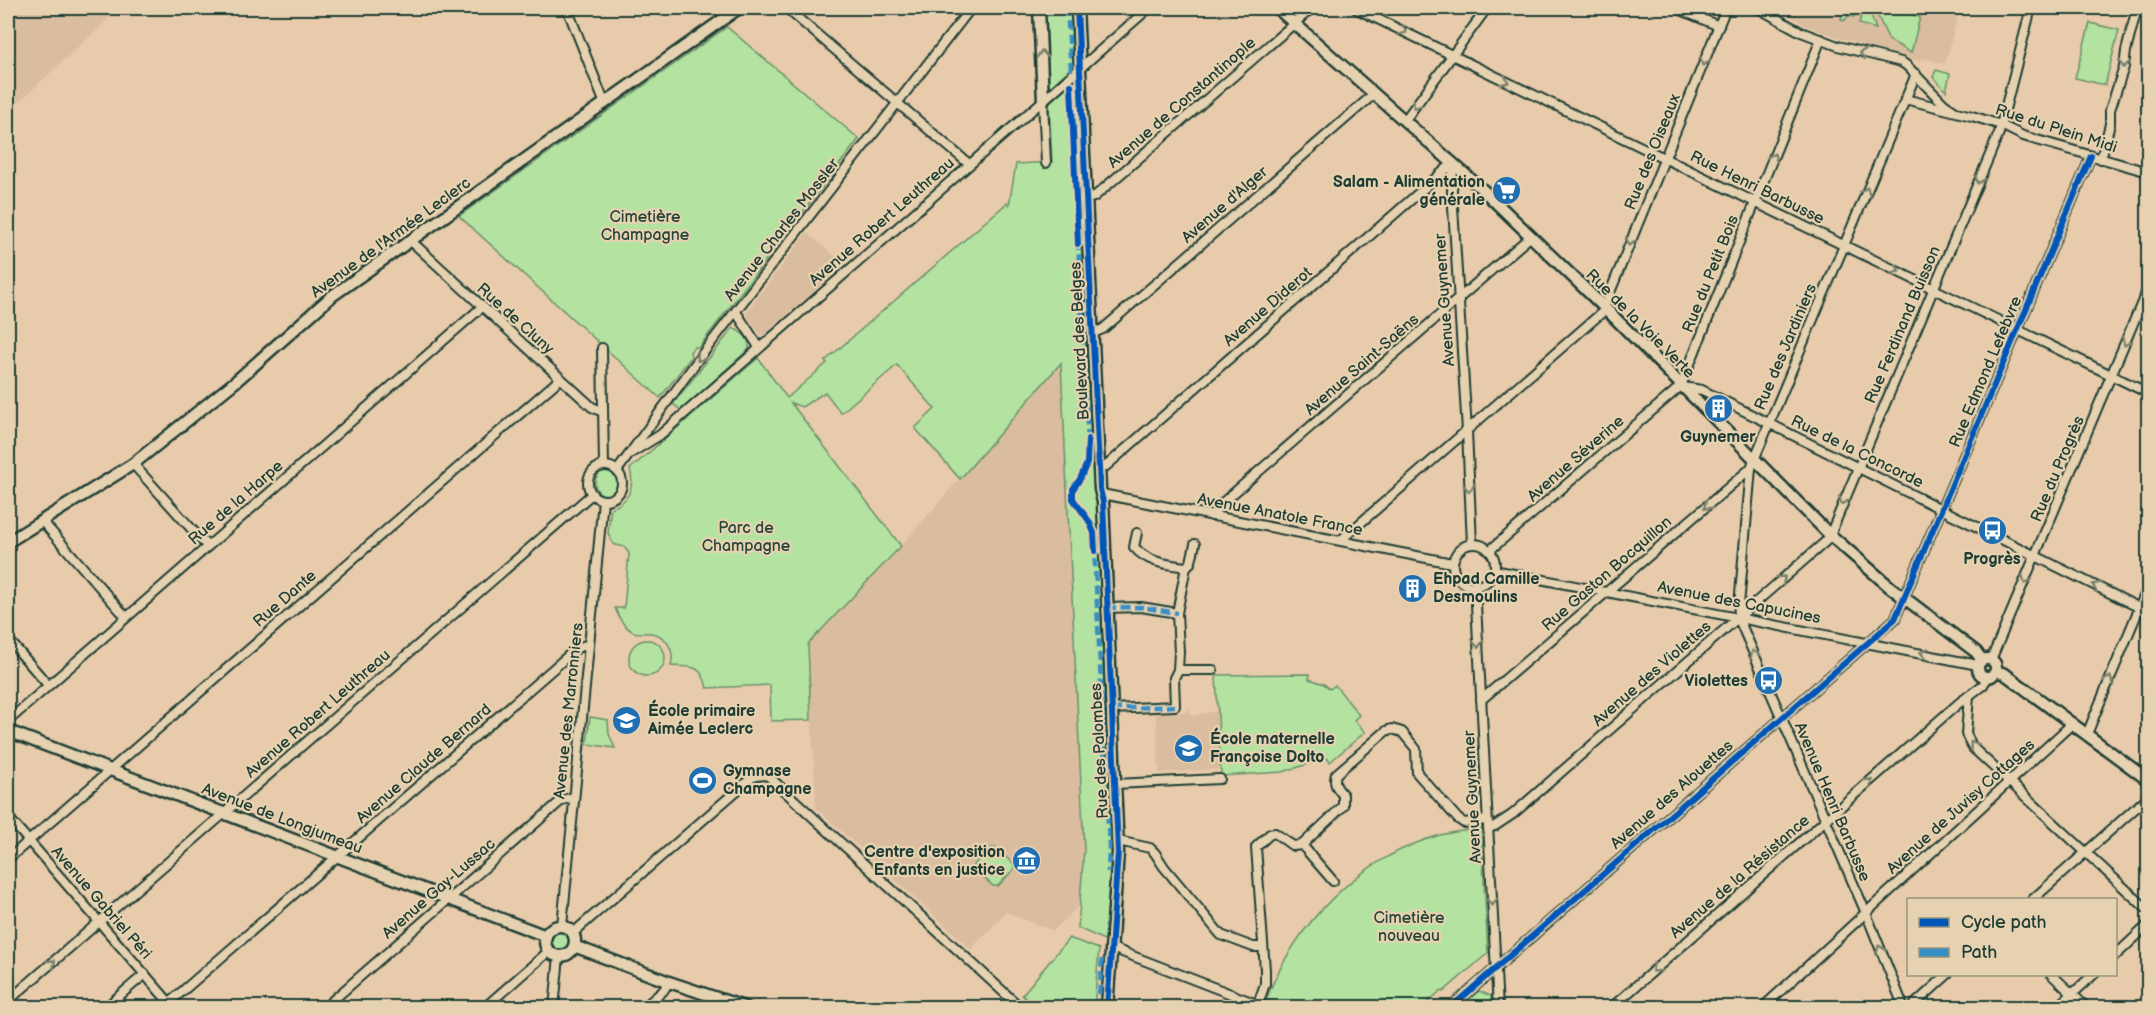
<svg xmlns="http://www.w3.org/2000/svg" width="2156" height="1015" viewBox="0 0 2156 1015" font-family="'Balsamiq Sans',sans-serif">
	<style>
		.built { fill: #dabc9f }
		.green { fill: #b3e2a1; stroke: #69906a; stroke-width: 1.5 }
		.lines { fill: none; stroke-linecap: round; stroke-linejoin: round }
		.street-casing { stroke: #1f3d34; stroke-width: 12 }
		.secondary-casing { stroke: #1f3d34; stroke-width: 15 }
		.street { stroke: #e6d2b0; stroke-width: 8 }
		.secondary { stroke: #e6d2b0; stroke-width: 10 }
		.quiet { stroke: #378ec5; stroke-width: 4.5; stroke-dasharray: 9 4.5; stroke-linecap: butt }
		.cycleway-casing { stroke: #e6d2b0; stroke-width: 10 }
		.cycleway { stroke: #0057b8; stroke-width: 6 }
		.oneway { stroke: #79806c }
		.labels { text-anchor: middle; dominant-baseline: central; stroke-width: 4.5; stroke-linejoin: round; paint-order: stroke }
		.street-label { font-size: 16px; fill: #1f3d34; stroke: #e6d2b0 }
		.poi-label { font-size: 16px; font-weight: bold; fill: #1f3d34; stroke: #e6d2b0; text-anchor: start }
		.park-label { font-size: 16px; fill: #264539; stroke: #e6d2b0 }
	</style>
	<rect width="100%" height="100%" fill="#e8cbab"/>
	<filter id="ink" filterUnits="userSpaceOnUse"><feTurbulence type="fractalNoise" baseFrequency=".0167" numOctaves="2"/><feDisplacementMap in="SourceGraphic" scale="12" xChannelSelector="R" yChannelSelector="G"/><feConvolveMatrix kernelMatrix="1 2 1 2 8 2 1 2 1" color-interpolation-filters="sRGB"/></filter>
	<g filter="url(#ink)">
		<g class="built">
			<path d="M 8,8 L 120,8 L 8,112 Z"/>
			<path d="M 1789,8 L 1960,8 L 1945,64 L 1921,58 L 1920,61 L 1842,39 L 1804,25 L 1786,12 Z"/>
			<path d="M 807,233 L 845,264 L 764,335 L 760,334 L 747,316 L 748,310 Z"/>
			<path d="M 1061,362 L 1084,849 L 1080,905 L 1053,931 L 1006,912 L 971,949 L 816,808 L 808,644 L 901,546 Z"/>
			<path d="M 1189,707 L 1191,716 L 1217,711 L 1220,769 L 1159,773 L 1156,713 L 1185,712 Z"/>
		</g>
		<g class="green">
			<path d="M 1043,8 L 1074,8 L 1076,63 L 1051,86 L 1047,84 Z"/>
			<path d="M 1845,8 L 1859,8 L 1854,17 L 1848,16 L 1844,21 L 1841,19 L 1843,13 L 1840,10 Z"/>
			<path d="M 1863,8 L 1865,8 L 1871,16 L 1876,29 L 1859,24 Z"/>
			<path d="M 1874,8 L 1884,8 L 1920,17 L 1911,53 L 1889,40 Z"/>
			<path d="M 2090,23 L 2119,30 L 2105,85 L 2075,78 Z"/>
			<path d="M 727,27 L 859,139 L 699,347 L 694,347 L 690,352 L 691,357 L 660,398 L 459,216 Z"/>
			<path d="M 1936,70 L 1950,74 L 1946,91 L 1933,77 Z"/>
			<path d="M 1069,85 L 1074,86 L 1076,89 L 1095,467 C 1092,479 1093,490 1099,501 L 1114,840 L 1107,939 L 1104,940 L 1078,928 L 1084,849 L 1061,363 L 960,479 L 915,428 L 935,409 L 897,365 L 841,413 L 825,392 L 802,407 L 791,403 L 901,546 L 808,644 L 811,720 L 771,721 L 770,685 L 707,688 C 701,662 691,668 671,666 C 675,651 667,635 651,633 C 644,632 638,635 632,631 C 623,626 619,618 615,608 L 624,608 L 629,553 L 624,547 L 613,544 L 608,533 L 611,508 C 629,502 635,487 630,469 L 758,358 L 787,398 L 827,363 L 825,361 L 1007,203 L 1009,205 L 1016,164 L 1052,162 L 1049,103 Z"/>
			<path d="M 733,328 C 742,332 750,338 749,349 L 681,410 L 673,404 Z"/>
			<circle cx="607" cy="483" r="12"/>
			<circle cx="647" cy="658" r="18"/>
			<path d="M 1310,674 L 1309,679 L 1324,684 L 1330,689 L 1335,685 L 1359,715 L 1354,720 L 1365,732 L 1330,762 L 1327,758 L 1283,772 L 1221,776 L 1216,675 Z"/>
			<path d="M 590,717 L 608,720 L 609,734 L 615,748 L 587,744 Z"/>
			<path d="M 1481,828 L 1488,953 L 1443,992 L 1441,991 L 1424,1005 L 1425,1007 L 1286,1007 L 1266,1000 C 1296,922 1359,858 1440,835 C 1453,832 1467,830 1481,828 Z"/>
			<path d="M 990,848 L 995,848 L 1014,864 L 1014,869 L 998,886 L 993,886 L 975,870 L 974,865 Z"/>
			<circle cx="560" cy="941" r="9"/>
			<path d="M 1069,938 L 1099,949 L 1094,1007 L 1035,1007 L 1022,995 Z"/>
			<path d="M 1479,991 L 1491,996 L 1491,1007 L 1460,1007 Z"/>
		</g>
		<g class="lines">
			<defs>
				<g id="street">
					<path d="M 567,8 L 605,104"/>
					<path d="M 786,8 L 969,164"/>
					<path d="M 1355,8 L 2148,393"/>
					<path d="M 1676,8 L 1719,26"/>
					<path d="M 1758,8 L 1801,32 L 1838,46 L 1901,62 L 1906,65 L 1944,104 L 1953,110"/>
					<path d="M 1905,99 L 1972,116 L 2001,125 L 2023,136 L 2148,172"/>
					<path d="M 1043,101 L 1046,163"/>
					<path d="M 1405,120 L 1487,8"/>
					<path d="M 2101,159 L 2110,124 L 2110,110 L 2124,67 L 2126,51 L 2137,8"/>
					<path d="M 1453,163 L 1452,191 L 1467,431 L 1472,544"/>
					<path d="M 1087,199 L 1094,197 L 1312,8"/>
					<path d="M 411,241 L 592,407 L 603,412"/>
					<path d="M 1604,307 L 1726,8"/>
					<path d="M 736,312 L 759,347"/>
					<path d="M 1093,333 L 1103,329 L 1374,94"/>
					<path d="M 602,348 L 604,465"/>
					<path d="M 1681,386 L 1821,39"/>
					<path d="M 1683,387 L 1702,390 L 2148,612"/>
					<path d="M 631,453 L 660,435 L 1149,8"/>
					<path d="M 133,464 L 207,546"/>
					<circle cx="605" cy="483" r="17"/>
					<path d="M 1099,468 L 1105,467 L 1453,163"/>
					<path d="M 617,471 L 700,357 L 971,8"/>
					<path d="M 1102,494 L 1452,563"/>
					<path d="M 1212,516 L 1221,504 L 1531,236"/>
					<path d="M 42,521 L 126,617"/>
					<path d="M 1137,533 L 1134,547 C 1148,563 1166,564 1186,567"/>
					<path d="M 1341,540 L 1606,309"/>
					<circle cx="1474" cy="565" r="21"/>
					<path d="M 1489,551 L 1681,386"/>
					<path d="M 1494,570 L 1978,665"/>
					<path d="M 1475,586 L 1498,1008"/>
					<path d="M 1107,608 L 1141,607 L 1177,613"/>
					<path d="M 8,639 L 48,685"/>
					<path d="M 1991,660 L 2148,288"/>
					<path d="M 1178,670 L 1213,670"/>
					<path d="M 1969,696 L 1966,734 L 1973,748 L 2148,910"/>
					<path d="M 1481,700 L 1751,468"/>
					<path d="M 1112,709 L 1175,706 L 1174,678 L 1178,670 L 1179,652 L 1177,613 L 1186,567 L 1191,562 L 1195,544"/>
					<path d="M 8,721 L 482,307"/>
					<path d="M 2087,734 L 2148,587"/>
					<path d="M 1115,784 L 1220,779"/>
					<path d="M 8,817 L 174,1008"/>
					<path d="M 1488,828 L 1495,826 L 1513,814 L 1825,542 L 1830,535 L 1999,133 L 2031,8"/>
					<path d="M 1118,841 L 1150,848 L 1155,853 L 1164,867 L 1221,935 L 1253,947 L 1263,947"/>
					<path d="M 1302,845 L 1333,881"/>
					<path d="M 8,859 L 560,379"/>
					<path d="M 2032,900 L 2148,797"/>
					<path d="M 562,926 L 603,500"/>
					<path d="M 573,933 L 749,780 L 755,776 L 767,775 L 1021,1008"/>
					<path d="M 1112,948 L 1267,1008"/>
					<path d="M 2116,955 L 2148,925"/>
					<path d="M 2051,974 L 2087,1008"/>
					<path d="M 8,1001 L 592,494"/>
					<path d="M 170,1002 L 577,648 L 589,644"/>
					<path d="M 1902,1003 L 1866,913 L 1738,617 L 1751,468 L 1754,460 L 1916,74"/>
					<path d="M 1258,1004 L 1265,984 L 1265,970 L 1256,847 L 1270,834 L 1275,833 L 1293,846 L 1302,845 L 1343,806 L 1343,795 C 1337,788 1333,784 1336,774 L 1386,731 L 1392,729 L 1402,732 L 1416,749 L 1417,773 L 1458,819 L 1464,823 L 1487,820"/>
					<path d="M 1915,1004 L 1948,974"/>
					<path d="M 105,1008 L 145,974"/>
					<path d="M 324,1008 L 562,800 L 574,797"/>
					<path d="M 484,1008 L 549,951"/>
					<path d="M 554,1008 L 559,956"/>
					<path d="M 643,1008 L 663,991 L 669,982"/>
					<path d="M 1450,1008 L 1895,619 L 2091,156"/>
					<path d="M 1611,1008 L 1959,703 L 1983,685 L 1988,677"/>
					<path d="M 1762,1008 L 2073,723"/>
					<path d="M 2057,1008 L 2094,974"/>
				</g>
				<g id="secondary">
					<path d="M 1039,8 L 1043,101"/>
					<path d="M 1077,8 L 1100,489 L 1103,502 L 1118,852 L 1107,1008"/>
					<path d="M 1277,8 L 1484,191 L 1606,309 L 1828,533 L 1890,587 L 1976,652 L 1982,660"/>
					<path d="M 8,542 L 133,464 L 235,382 L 332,296 L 739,8"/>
					<circle cx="1987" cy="668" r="9"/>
					<path d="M 1996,671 L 2005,674 L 2148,780"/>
					<path d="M 8,731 L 546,936"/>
					<circle cx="560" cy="941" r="15"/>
					<path d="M 574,946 L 669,982 L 747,1008"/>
				</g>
			</defs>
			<use href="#street" class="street-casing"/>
			<use href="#secondary" class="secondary-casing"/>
			<use href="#street" class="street"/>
			<use href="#secondary" class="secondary"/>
			<g class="quiet">
				<path d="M 1067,8 L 1071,71"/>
				<path d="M 1078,241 L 1088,445"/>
				<path d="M 1094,545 L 1109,847 L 1108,872"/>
				<path d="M 1107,608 L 1141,607 L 1177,613"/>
				<path d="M 1112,709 L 1175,706"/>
				<path d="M 1098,1008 L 1102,959"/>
			</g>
			<defs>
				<g id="cycleway">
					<path d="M 1077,8 L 1100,489 L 1103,502 L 1118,852 L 1107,1008"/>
					<path d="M 1071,85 L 1078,244"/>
					<path d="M 1088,439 L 1087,463 L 1080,479 L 1073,489 L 1073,499 L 1089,521 L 1094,533 L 1095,551"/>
					<path d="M 1450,1008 L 1895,619 L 2091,156"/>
				</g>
			</defs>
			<use href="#cycleway" class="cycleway-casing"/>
			<use href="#cycleway" class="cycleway"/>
		</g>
		<defs><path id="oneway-chevron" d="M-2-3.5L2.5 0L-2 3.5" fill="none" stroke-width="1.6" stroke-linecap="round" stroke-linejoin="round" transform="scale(1.5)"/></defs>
		<g class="oneway">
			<use href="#oneway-chevron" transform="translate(1403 31) rotate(26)"/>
			<use href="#oneway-chevron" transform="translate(1863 53) rotate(-166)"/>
			<use href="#oneway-chevron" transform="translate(1042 54) rotate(-93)"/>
			<use href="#oneway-chevron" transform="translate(1704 62) rotate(112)"/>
			<use href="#oneway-chevron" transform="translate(2124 64) rotate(99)"/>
			<use href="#oneway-chevron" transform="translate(1505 81) rotate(26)"/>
			<use href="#oneway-chevron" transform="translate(1416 105) rotate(126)"/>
			<use href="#oneway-chevron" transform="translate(1773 157) rotate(-68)"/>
			<use href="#oneway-chevron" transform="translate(1979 180) rotate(113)"/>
			<use href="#oneway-chevron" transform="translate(1866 191) rotate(-67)"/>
			<use href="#oneway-chevron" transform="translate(1630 242) rotate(112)"/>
			<use href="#oneway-chevron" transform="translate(1896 270) rotate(26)"/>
			<use href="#oneway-chevron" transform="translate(2126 342) rotate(113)"/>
			<use href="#oneway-chevron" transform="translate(700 358) rotate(128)"/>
			<use href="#oneway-chevron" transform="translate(1469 488) rotate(88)"/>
			<use href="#oneway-chevron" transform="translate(1843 501) rotate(113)"/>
			<use href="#oneway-chevron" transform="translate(1707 506) rotate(139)"/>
			<use href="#oneway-chevron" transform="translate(1782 579) rotate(-41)"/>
			<use href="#oneway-chevron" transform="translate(2026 580) rotate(113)"/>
			<use href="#oneway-chevron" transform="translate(2096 586) rotate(-154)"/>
			<use href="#oneway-chevron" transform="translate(1478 644) rotate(87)"/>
			<use href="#oneway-chevron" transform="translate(1924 653) rotate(-168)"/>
			<use href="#oneway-chevron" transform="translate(1754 654) rotate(-113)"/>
			<use href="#oneway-chevron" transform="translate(2109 680) rotate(-67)"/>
			<use href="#oneway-chevron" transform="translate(1973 745) rotate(-127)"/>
			<use href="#oneway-chevron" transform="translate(1869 782) rotate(-41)"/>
			<use href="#oneway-chevron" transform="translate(1492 902) rotate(87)"/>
			<use href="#oneway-chevron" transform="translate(1880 949) rotate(-112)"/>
			<use href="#oneway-chevron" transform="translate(52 963) rotate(-41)"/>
			<use href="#oneway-chevron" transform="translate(1655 969) rotate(139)"/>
		</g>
	</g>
	<defs>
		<symbol id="supermarket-disc" viewBox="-11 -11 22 22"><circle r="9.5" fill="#1f6fb2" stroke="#e6d2b0"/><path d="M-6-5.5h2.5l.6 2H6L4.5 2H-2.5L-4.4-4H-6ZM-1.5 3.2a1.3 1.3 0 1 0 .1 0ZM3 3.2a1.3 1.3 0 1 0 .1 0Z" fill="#fff"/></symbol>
		<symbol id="building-disc" viewBox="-11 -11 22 22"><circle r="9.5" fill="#1f6fb2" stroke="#e6d2b0"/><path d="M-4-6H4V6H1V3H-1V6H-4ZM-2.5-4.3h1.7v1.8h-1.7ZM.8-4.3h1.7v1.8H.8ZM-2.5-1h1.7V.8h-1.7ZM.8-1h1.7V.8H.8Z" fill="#fff"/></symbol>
		<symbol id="bus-disc" viewBox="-11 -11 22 22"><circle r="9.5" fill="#1f6fb2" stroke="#e6d2b0"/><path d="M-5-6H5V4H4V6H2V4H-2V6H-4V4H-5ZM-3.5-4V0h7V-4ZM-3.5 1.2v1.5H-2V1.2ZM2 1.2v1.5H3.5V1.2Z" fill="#fff"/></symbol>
		<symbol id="school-disc" viewBox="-11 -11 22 22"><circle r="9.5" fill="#1f6fb2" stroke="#e6d2b0"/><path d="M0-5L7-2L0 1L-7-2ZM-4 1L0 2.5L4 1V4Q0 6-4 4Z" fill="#fff"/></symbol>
		<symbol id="stadium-disc" viewBox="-11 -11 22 22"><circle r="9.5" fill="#1f6fb2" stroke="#e6d2b0"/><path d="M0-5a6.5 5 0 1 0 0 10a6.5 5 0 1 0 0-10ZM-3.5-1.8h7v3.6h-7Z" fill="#fff"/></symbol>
		<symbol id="museum-disc" viewBox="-11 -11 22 22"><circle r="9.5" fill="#1f6fb2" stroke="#e6d2b0"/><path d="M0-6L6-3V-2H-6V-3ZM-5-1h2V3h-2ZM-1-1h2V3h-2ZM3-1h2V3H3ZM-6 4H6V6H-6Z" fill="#fff"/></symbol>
	</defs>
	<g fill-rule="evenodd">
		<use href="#supermarket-disc" x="1490" y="174" width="33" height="33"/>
		<use href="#building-disc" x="1702" y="392" width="33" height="33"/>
		<use href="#bus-disc" x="1976" y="514" width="33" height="33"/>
		<use href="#building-disc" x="1396" y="572" width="33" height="33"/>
		<use href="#bus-disc" x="1752" y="664" width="33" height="33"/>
		<use href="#school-disc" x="610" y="704" width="33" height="33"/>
		<use href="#school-disc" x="1172" y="732" width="33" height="33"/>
		<use href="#stadium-disc" x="686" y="764" width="33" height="33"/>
		<use href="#museum-disc" x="1010" y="844" width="33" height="33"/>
	</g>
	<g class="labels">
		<g class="street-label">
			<text transform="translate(1182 103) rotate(-41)">Avenue de Constantinople</text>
			<text transform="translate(2056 129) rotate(18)">Rue du Plein Midi</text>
			<text transform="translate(1653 152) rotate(-68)">Rue des Oiseaux</text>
			<text transform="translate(1757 188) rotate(26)">Rue Henri Barbusse</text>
			<text transform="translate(1225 205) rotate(-41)">Avenue d'Alger</text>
			<text transform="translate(882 222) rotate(-41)">Avenue Robert Leuthreau</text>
			<text transform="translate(782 230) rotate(-52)">Avenue Charles Mossler</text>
			<text transform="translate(391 238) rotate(-36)">Avenue de l'Armée Leclerc</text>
			<text transform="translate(1711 274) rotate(-68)">Rue du Petit Bois</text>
			<text transform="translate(1445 300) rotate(-94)">Avenue Guynemer</text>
			<text transform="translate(1268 307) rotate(-41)">Avenue Diderot</text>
			<text transform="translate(515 319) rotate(42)">Rue de Cluny</text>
			<text transform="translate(1640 324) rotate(45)">Rue de la Voie Verte</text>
			<text transform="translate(1903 325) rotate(-67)">Rue Ferdinand Buisson</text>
			<text transform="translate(1080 341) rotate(-93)">Boulevard des Belges</text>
			<text transform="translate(1786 347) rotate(-67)">Rue des Jardiniers</text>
			<text transform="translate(1362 365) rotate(-41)">Avenue Saint-Saëns</text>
			<text transform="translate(1986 372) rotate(-67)">Rue Edmond Lefebvre</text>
			<text transform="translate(1857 452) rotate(26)">Rue de la Concorde</text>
			<text transform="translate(1576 459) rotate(-41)">Avenue Séverine</text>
			<text transform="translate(2058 469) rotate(-67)">Rue du Progrès</text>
			<text transform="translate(236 503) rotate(-41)">Rue de la Harpe</text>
			<text transform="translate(1280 515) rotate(11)">Avenue Anatole France</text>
			<text transform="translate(1607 574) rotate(-41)">Rue Gaston Bocquillon</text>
			<text transform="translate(285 599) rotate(-41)">Rue Dante</text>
			<text transform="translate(1739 603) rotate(11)">Avenue des Capucines</text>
			<text transform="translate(1652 674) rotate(-41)">Avenue des Violettes</text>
			<text transform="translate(569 711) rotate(-84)">Avenue des Marronniers</text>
			<text transform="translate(318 714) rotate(-41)">Avenue Robert Leuthreau</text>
			<text transform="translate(1100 751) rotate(-93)">Rue des Palombes</text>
			<text transform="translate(424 764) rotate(-41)">Avenue Claude Bernard</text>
			<text transform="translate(1672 795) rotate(-41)">Avenue des Alouettes</text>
			<text transform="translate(1473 797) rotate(-93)">Avenue Guynemer</text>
			<text transform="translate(1832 802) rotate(67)">Avenue Henri Barbusse</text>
			<text transform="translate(1961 807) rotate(-42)">Avenue de Juvisy Cottages</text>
			<text transform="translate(282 819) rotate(21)">Avenue de Longjumeau</text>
			<text transform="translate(1740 877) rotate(-41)">Avenue de la Résistance</text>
			<text transform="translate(439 889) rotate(-41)">Avenue Gay-Lussac</text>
			<text transform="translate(101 903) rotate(49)">Avenue Gabriel Péri</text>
		</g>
		<g class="poi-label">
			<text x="1485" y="182" text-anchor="end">Salam - Alimentation<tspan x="1485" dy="18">générale</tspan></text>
			<text x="1718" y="437" text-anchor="middle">Guynemer</text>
			<text x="1992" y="559" text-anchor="middle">Progrès</text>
			<text x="1433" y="579">Ehpad Camille<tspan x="1433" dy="18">Desmoulins</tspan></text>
			<text x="1748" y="681" text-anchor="end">Violettes</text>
			<text x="648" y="711">École primaire<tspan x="648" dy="18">Aimée Leclerc</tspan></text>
			<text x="1210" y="739">École maternelle<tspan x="1210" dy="18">Françoise Dolto</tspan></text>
			<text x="723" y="771">Gymnase<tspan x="723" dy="18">Champagne</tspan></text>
			<text x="1005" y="852" text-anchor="end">Centre d'exposition<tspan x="1005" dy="18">Enfants en justice</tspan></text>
		</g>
		<g class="park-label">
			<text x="645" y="217">Cimetière<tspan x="645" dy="18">Champagne</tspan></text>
			<text x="746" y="528">Parc de<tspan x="746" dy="18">Champagne</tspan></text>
			<text x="1409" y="918">Cimetière<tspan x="1409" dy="18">nouveau</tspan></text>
		</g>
	</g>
	<rect width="2156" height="1015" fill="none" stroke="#e6d2b0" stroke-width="30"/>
	<rect x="15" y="15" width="2126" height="985" fill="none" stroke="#1f3d34" stroke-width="2" filter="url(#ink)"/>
	<rect x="1907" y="898" width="210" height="78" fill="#e6d2b0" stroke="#96967e" stroke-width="1.5"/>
	<rect x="1919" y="918" width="30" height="9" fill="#0057b8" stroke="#96967e" stroke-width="1.5"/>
	<text x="1961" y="928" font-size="18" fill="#1f3d34">Cycle path</text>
	<rect x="1919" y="948" width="30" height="9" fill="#378ec5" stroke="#96967e" stroke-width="1.5"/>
	<text x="1961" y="958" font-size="18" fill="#1f3d34">Path</text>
</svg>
